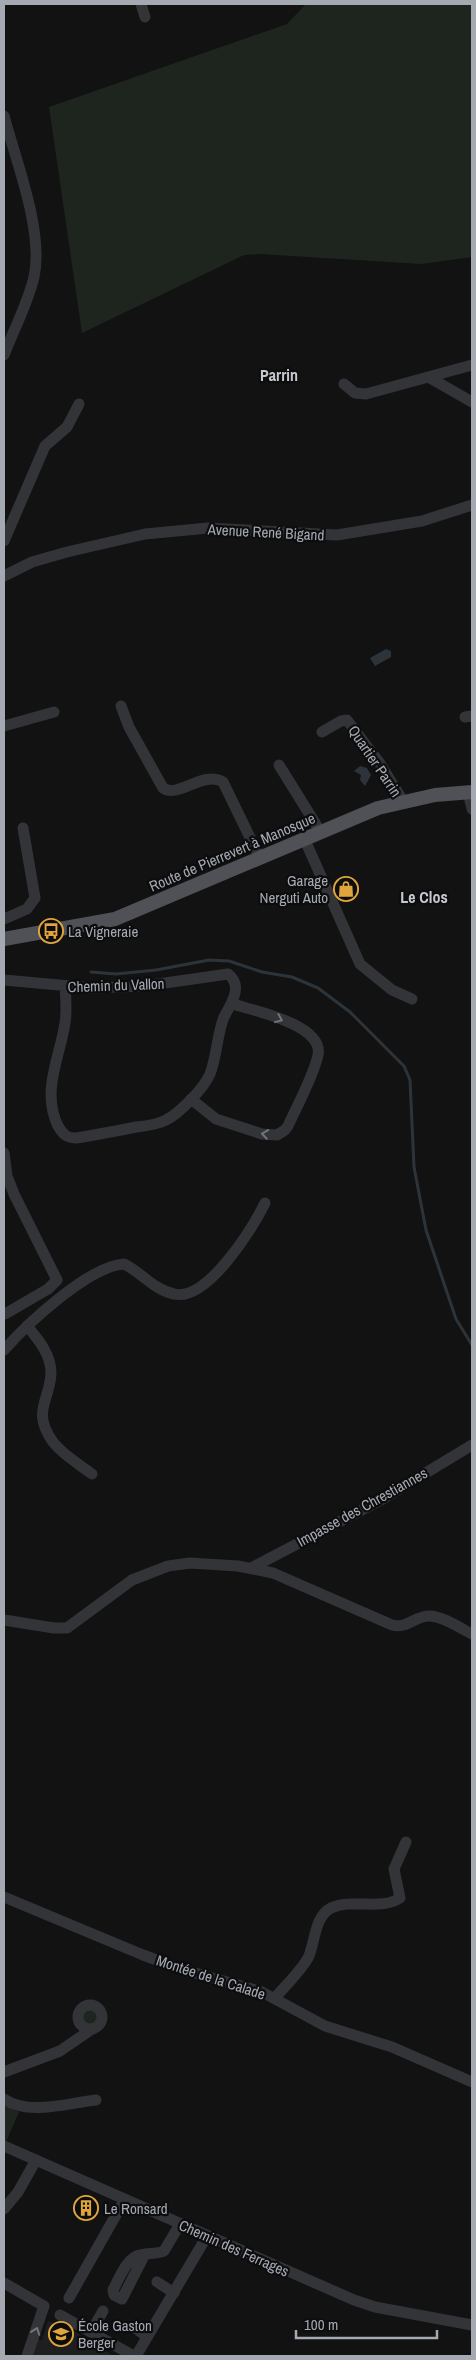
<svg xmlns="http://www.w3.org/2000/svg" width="476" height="2360" viewBox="0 0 476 2360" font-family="'Archivo Narrow',sans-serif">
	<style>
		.built { fill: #1e1e20 }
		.green { fill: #1e251f }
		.water { fill: #2c343a }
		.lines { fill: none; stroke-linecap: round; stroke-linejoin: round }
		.stream { stroke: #2c343a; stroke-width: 3 }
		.minor { stroke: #333438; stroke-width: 11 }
		.major { stroke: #4f5156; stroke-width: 14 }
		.oneway { stroke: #71747b }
		.labels { text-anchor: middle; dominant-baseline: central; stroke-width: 4.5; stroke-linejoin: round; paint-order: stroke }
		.street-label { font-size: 15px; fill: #a4a9b2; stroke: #0d0d0e }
		.poi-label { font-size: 15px; fill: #a4a9b2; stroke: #0d0d0e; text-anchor: start }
		.neighbourhood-label { font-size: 16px; font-weight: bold; fill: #c5c8cf; stroke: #0d0d0e }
	</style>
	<rect width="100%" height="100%" fill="#121213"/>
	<path class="built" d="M 48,2321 L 71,2329 L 113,2356 L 32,2356 L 38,2339 L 42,2340 Z"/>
	<g class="green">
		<path d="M 306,4 L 472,4 L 472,257 L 421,264 L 260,254 L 244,255 L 82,333 L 49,107 L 287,24 Z"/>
		<circle cx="90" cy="2017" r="8"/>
		<path d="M 4,2105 L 19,2112 L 6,2142 L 4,2141 Z"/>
	</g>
	<g class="water">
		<path d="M 386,649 L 391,651 L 391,657 L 375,666 L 370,658 Z"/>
		<path d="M 360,766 L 367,768 L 371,775 L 365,786 L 360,780 L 361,775 L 354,771 Z"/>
	</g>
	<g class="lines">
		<path class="stream" d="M 91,972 L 116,974 L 156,970 L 209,960 L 229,961 L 262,972 L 292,977 L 318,988 L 350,1012 L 404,1066 L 410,1080 L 414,1167 L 426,1230 L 456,1319 L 472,1345"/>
		<g class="minor">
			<path d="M 141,4 L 145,17"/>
			<path d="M 4,116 C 16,161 44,232 34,277 C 28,303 14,329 4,355"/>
			<path d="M 430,378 L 472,402"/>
			<path d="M 344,384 L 355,393 L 366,394 L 472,365"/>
			<path d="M 4,541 L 45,446 L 67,427 L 79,404"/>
			<path d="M 4,576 L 32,562 L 67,552 L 145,534 L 208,528 L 337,535 L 422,521 L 472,505"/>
			<path d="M 121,706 L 129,727 L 163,788 C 178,799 203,770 223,782 L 260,858"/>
			<path d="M 465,717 L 472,716"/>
			<path d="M 4,726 L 54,712"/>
			<path d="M 322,732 L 341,721 L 347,720 L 379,762 L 403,801"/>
			<path d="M 279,765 L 320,831"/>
			<path d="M 468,792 L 472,809"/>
			<path d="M 304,838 L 360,964 L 392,990 L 412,999"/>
			<path d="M 4,919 L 27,909 L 35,898 L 23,828"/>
			<path d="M 4,980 L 92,988 L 144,986 L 228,974 C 243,985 232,1003 225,1015 C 218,1027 217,1057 210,1074 C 204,1088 180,1113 166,1120 C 157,1125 146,1126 136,1127 C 116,1131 96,1135 76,1138 C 66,1138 63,1134 58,1126 C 41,1091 60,1057 65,1023 C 67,1011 66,999 65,987"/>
			<path d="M 191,1099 L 216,1119 L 262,1134 L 277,1135 L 285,1130 L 288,1126 C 297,1106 314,1075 318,1055 C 324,1025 255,1011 233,1004"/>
			<path d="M 4,1153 L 7,1176 L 14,1194 L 57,1280 L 48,1289 L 5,1314"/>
			<path d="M 27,1326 C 38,1339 51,1354 51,1373 C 50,1401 31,1411 53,1442 C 63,1455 79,1464 92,1474"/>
			<path d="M 4,1350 C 27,1324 89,1266 124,1264 C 141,1272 154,1290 174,1294 C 207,1302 252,1229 265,1203"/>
			<path d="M 251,1568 L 381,1500 L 472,1445"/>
			<path d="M 4,1620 L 54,1628 L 67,1628 L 132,1580 L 168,1566 L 190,1563 L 238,1566 L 273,1573 L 392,1625 C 407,1629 415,1616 429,1616 C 443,1616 460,1628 472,1634"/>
			<path d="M 4,1897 L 143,1955 L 181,1969 L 262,1992 L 325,2026 L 392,2047 L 472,2082"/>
			<path d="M 275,1998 C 284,1987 303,1969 309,1956 C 315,1941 315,1916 331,1908 C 352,1898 380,1911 400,1898 L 394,1869 L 406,1842"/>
			<circle cx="90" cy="2017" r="12"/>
			<path d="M 4,2072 L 60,2051 L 92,2029"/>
			<path d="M 4,2099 C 29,2116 68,2103 96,2100"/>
			<path d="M 4,2146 L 354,2300 L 375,2307 L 472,2325"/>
			<path d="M 4,2209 L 18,2192 L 36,2160"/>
			<path d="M 145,2254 L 122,2299 L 114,2295 L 113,2290 C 119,2279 127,2257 140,2255 C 148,2253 157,2254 164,2251 L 180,2224"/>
			<path d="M 157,2282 L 174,2293"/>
			<path d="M 4,2283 L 44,2306 L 27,2356"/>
			<path d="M 69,2298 L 125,2199"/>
			<path d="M 60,2315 L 134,2356"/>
			<path d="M 134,2327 L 147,2337"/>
			<path d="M 91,2332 L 103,2311"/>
			<path d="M 136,2356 L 207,2236"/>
		</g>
		<path class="major" d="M 4,939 L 115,919 L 378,808 L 435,795 L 472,792"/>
	</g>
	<defs><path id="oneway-chevron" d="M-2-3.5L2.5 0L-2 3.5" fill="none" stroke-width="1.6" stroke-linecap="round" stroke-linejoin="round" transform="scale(1.25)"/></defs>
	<g class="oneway">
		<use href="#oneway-chevron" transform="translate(279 1019) rotate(22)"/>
		<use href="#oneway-chevron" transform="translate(265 1134) rotate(-171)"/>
		<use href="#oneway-chevron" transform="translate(36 2331) rotate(-71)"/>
	</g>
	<defs>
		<symbol id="shop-ring" viewBox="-11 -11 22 22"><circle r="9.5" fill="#0d0d0e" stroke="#e0a63d" stroke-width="1.5"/><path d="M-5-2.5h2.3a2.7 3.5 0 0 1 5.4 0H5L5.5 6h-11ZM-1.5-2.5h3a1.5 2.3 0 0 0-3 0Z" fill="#e0a63d"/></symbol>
		<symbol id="bus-ring" viewBox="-11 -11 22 22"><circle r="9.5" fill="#0d0d0e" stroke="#e0a63d" stroke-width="1.5"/><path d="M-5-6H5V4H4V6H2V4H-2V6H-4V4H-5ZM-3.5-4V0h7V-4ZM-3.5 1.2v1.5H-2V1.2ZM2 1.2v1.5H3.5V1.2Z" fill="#e0a63d"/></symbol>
		<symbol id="building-ring" viewBox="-11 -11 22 22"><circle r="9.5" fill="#0d0d0e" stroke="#e0a63d" stroke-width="1.5"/><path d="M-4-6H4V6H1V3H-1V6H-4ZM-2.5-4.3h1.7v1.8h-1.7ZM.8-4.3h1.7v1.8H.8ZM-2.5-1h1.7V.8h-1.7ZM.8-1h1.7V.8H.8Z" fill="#e0a63d"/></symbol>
		<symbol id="school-ring" viewBox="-11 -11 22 22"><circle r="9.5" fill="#0d0d0e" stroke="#e0a63d" stroke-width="1.5"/><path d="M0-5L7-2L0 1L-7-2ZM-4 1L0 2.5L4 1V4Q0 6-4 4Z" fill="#e0a63d"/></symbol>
	</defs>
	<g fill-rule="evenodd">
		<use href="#shop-ring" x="332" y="875" width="28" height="28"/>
		<use href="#bus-ring" x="37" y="917" width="28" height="28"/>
		<use href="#building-ring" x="72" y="2194" width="28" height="28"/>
		<use href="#school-ring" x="47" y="2320" width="28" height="28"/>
	</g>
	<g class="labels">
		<g class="street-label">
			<text transform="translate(266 532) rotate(3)">Avenue René Bigand</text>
			<text transform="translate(375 761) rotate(56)">Quartier Parrin</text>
			<text transform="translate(232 852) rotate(-23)">Route de Pierrevert à Manosque</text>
			<text transform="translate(116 985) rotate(-2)">Chemin du Vallon</text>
			<text transform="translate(362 1507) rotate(-29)">Impasse des Chrestiannes</text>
			<text transform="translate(211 1977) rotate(18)">Montée de la Calade</text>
			<text transform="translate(234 2248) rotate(24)">Chemin des Ferrages</text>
		</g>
		<g class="poi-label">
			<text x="328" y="880" text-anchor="end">Garage<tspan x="328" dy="17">Nerguti Auto</tspan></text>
			<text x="68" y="931">La Vigneraie</text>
			<text x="104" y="2208">Le Ronsard</text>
			<text x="78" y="2325">École Gaston<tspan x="78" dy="17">Berger</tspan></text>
		</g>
		<g class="neighbourhood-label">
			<text x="279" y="375">Parrin</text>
			<text x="424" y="897">Le Clos</text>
		</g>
	</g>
	<rect width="476" height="2360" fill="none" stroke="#a4a9b2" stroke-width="10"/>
	<path d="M296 2330v8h141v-8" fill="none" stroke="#a4a9b2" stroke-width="2.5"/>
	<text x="304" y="2330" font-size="15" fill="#a4a9b2" stroke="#0d0d0e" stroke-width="4" paint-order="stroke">100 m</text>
</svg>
